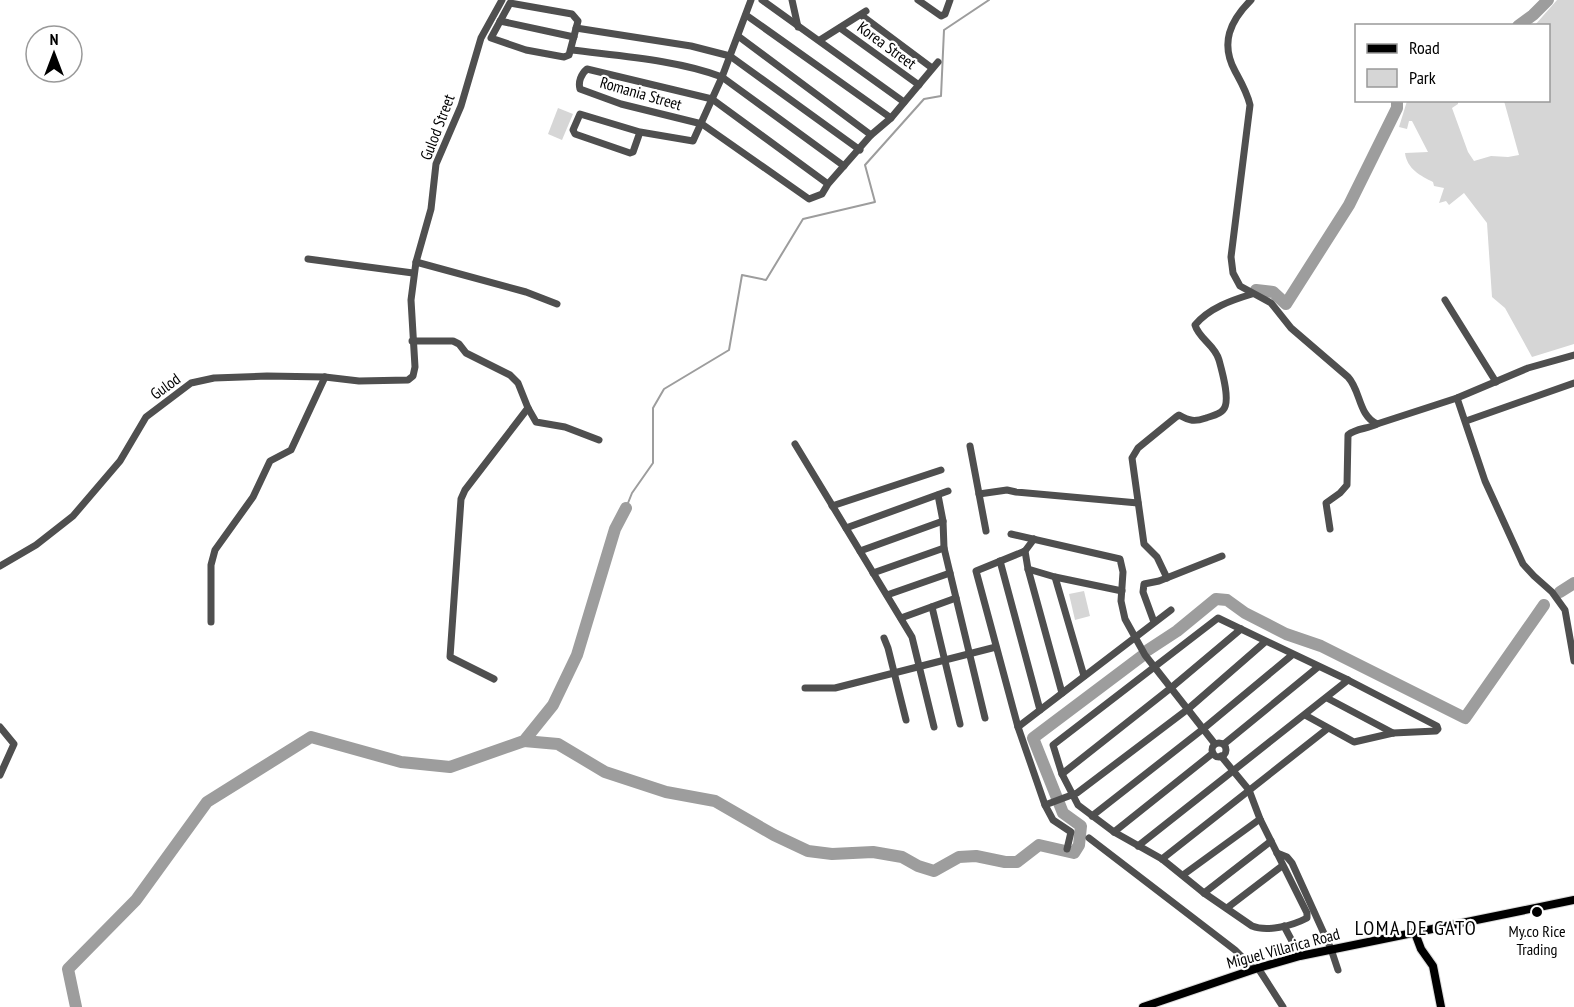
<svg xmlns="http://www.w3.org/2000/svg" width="1574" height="1007" viewBox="0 0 1574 1007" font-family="'PT Sans Narrow',sans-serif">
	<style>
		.green { fill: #d6d6d6 }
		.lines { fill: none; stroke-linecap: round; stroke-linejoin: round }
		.stream { stroke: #9d9d9d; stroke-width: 2 }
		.river { stroke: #9d9d9d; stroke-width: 12 }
		.major-casing { stroke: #dbdbdb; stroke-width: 10 }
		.minor { stroke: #4f4f4f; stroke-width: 7 }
		.major { stroke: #000; stroke-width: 8 }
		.poi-dot { fill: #000; stroke: #fff; stroke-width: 2 }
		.labels { text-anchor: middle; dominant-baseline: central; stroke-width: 4.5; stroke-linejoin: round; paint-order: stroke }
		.street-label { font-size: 16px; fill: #000; stroke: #fff }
		.poi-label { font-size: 16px; fill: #000; stroke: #fff }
		.quarter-label { font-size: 20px; letter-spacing: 1.5px; fill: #000; stroke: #fff }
	</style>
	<rect width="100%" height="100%" fill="#fff"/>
	<g class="green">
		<path d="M 1557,0 L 1574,0 L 1574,344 L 1532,357 L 1505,308 L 1492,297 L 1487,223 L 1464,193 L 1449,205 L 1446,201 L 1439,203 L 1444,188 L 1434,186 L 1433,182 C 1421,176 1407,169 1405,153 L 1428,152 L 1412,121 L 1409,121 L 1407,129 L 1399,127 L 1407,101 L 1458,101 L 1458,104 L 1452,108 L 1468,152 L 1474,161 L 1491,156 L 1508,157 L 1519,155 L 1504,101 L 1548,100 L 1548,26 L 1535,25 Z"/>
		<path d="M 558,108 L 573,114 L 562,140 L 548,134 Z"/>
		<path d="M 1084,591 L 1090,616 L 1075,620 L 1069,594 Z"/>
	</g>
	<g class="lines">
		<path class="stream" d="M 626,508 L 632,493 L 653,463 L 653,408 L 664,389 L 729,350 L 742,275 L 766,280 L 803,219 L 875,202 L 865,165 L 924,99 L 941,96 L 944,30 L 989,0"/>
		<g class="river">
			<path d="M 1518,26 L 1533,15 L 1548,0"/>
			<path d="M 1256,290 L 1273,292 L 1286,304 L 1349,205 L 1397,108 L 1397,100"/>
			<path d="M 1560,592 L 1574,583"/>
			<path d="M 1148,650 L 1177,631 L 1216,599 L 1227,600 L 1245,613 L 1286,634 L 1321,646 L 1465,718 L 1544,605"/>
			<path d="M 524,741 L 558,744 L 605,772 L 666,792 L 715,801 L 774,835 L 808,851 L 832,854 L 873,852 L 902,857 L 918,866 L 934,871 L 959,857 L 976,856 L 1005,862 L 1017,862 L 1039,845 L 1074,853 L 1079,845 L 1081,826 L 1063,813 L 1033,738 L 1142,656"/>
			<path d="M 76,1007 L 68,969 L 136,900 L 207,802 L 311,737 L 401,762 L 450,767 L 524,741 L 553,705 L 577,655 L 615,529 L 626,508"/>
		</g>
		<defs>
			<g id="major">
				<path d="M 1415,933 L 1421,949 L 1433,966 L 1441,1007"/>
				<path d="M 1143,1007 L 1258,968 L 1300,956 L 1574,900"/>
			</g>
		</defs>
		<use href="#major" class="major-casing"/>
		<g class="minor">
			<path d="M 762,0 L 904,102"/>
			<path d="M 792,0 L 798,27"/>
			<path d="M 918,0 L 941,16 L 945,14 L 950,0"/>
			<path d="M 1251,0 C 1230,21 1220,43 1235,71 C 1241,82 1247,92 1250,105 L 1231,257 L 1233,273 L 1240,286 L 1271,303 L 1291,328 L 1348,377 C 1361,391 1358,415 1377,424 L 1457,398 L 1528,368 L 1574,355"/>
			<path d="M 510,3 L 572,14 L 578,21 L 569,55 L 564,57 L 526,50 L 491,38 Z"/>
			<path d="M 746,15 L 891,118"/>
			<path d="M 861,15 L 932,68"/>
			<path d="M 500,21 L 574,37"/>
			<path d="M 576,28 L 691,46 L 730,56 L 860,150"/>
			<path d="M 840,28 L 919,85"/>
			<path d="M 738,36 L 871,135"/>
			<path d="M 820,40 L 866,11"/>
			<path d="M 572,50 C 619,56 678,60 722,77 L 844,166"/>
			<path d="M 640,132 L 633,152 L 630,153 L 575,134 L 573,130 L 580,114 L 640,132 L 693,141 L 722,77 L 751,0"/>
			<path d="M 828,184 L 822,194 L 809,199 L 702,124 L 621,104 L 580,89 C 578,82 581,74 587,69 L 712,99 L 828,184 L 871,135 L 891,118 L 938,62"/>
			<path d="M 308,259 L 413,273"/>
			<path d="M 416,262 L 526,292 L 557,304"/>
			<path d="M 1445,300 L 1496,382"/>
			<path d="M 412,341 L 453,341 L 459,344 L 466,353 L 510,375 L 518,383 L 528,408 L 536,422 L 565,427 L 599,440"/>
			<path d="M 1457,398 L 1485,481 L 1523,564 L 1534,576 L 1552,592 L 1565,610 L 1574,661"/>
			<path d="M 1466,421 L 1574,383"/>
			<path d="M 795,444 L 912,637 L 934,727"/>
			<path d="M 970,446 L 986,531"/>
			<path d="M 979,494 L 1007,490 L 1016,492 L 1138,503"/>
			<path d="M 938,495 L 943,521 L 944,548 L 950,573 L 985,718"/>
			<path d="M 832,506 L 941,470"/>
			<path d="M 846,528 L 948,491"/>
			<path d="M 1330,529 L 1326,503 L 1340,493 L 1347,485 L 1348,435 C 1356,428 1368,429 1377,424"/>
			<path d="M 1011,534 L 1120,559 L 1123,572 L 1121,601 L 1125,619 L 1145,655 L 1215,744"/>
			<path d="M 1034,539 L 1025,551 L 976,571 L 1018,727 L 1045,805 L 1053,820 L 1071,832 L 1067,849"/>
			<path d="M 860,551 L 943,521"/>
			<path d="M 1025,551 L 1028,569 L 1062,693"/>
			<path d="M 1000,561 L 1040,710"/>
			<path d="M 0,566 L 36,545 L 73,516 L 120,461 L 146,417 L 191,383 L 214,378 L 267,376 L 325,377 L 359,381 L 408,380 L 413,376 L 415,367 L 411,300 L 416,262 L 431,209 L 436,164 L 461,106 L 481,38 L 502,0"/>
			<path d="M 1028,569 L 1055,577 L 1122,591"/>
			<path d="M 873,573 L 944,548"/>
			<path d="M 1055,577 L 1084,676"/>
			<path d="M 1167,578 L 1157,557 L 1144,544 L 1132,458 L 1138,448 L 1176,417 L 1179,415 C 1190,421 1194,422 1206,418 C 1211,416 1219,415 1223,410 C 1231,402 1222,371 1219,360 C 1215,345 1199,339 1195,325 C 1209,308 1232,300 1252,294"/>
			<path d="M 887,595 L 950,573"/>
			<path d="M 932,607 L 960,724"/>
			<path d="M 901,618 L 956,598"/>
			<path d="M 211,622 L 211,565 L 215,550 L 253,497 L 270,461 L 291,450 L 325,377"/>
			<path d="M 1154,622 L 1143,592 L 1144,584 L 1159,581 L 1222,556"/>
			<path d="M 884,638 L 888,648 L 906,720"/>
			<path d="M 494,679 L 450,657 L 461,499 L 465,490 L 528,408"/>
			<path d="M 805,688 L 835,688 L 996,647"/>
			<path d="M 1327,698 L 1393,733"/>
			<path d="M 0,727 L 14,744 L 0,775"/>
			<path d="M 1018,727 L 1171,610"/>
			<circle cx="1219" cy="750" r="7"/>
			<path d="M 1224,744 L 1318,667"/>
			<path d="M 1221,756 L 1249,790 L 1260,819 L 1307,913 L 1307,918 C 1292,926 1267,932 1252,926 L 1204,893 L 1162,859 L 1114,832 L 1078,805 L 1062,774 L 1053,745 L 1218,618 L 1348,680 L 1437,726 L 1438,729 L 1436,731 L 1393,733 L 1354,742 L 1305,715"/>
			<path d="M 1062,774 L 1172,687 L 1241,629"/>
			<path d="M 1045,805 L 1077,793 L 1188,709 L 1265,642"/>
			<path d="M 1092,816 L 1203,729 L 1292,655"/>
			<path d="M 1114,832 L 1213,753"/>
			<path d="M 1089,838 L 1235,950 L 1254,969"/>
			<path d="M 1138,846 L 1348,680"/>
			<path d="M 1277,853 L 1287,857 L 1292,863 L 1331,949 L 1338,970"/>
			<path d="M 1162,859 L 1327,729"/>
			<path d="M 1183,875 L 1260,819"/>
			<path d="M 1204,893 L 1271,841"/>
			<path d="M 1227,908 L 1282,866"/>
			<path d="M 1284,926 L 1300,956"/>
			<path d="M 1258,968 L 1283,1007"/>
		</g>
		<use href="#major" class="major"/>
	</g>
	<circle class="poi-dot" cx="1537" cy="912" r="6"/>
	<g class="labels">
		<g class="street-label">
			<text transform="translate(887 45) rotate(36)">Korea Street</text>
			<text transform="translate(641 93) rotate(16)">Romania Street</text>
			<text transform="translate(437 127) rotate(-69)">Gulod Street</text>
			<text transform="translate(165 386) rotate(-36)">Gulod</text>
			<text transform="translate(1283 948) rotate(-15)">Miguel Villarica Road</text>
		</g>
		<g class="poi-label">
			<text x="1537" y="931">My.co Rice<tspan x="1537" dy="18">Trading</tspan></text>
		</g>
		<g class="quarter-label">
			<text x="1416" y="928">LOMA DE GATO</text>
		</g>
	</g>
	<rect x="1355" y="24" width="195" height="78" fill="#ffffff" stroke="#999999" stroke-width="1.5"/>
	<rect x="1367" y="44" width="30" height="9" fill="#000000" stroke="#999999" stroke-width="1.5"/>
	<text x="1409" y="54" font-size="18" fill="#000000">Road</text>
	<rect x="1367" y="69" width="30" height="18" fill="#d6d6d6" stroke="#999999" stroke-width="1.5"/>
	<text x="1409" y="84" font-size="18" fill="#000000">Park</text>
	<g transform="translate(54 54)"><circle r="28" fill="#ffffff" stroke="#999999" stroke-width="1.5"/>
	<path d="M0-4.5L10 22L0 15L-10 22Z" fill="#000000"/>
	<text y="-9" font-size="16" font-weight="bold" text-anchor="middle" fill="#000000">N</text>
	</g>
</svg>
